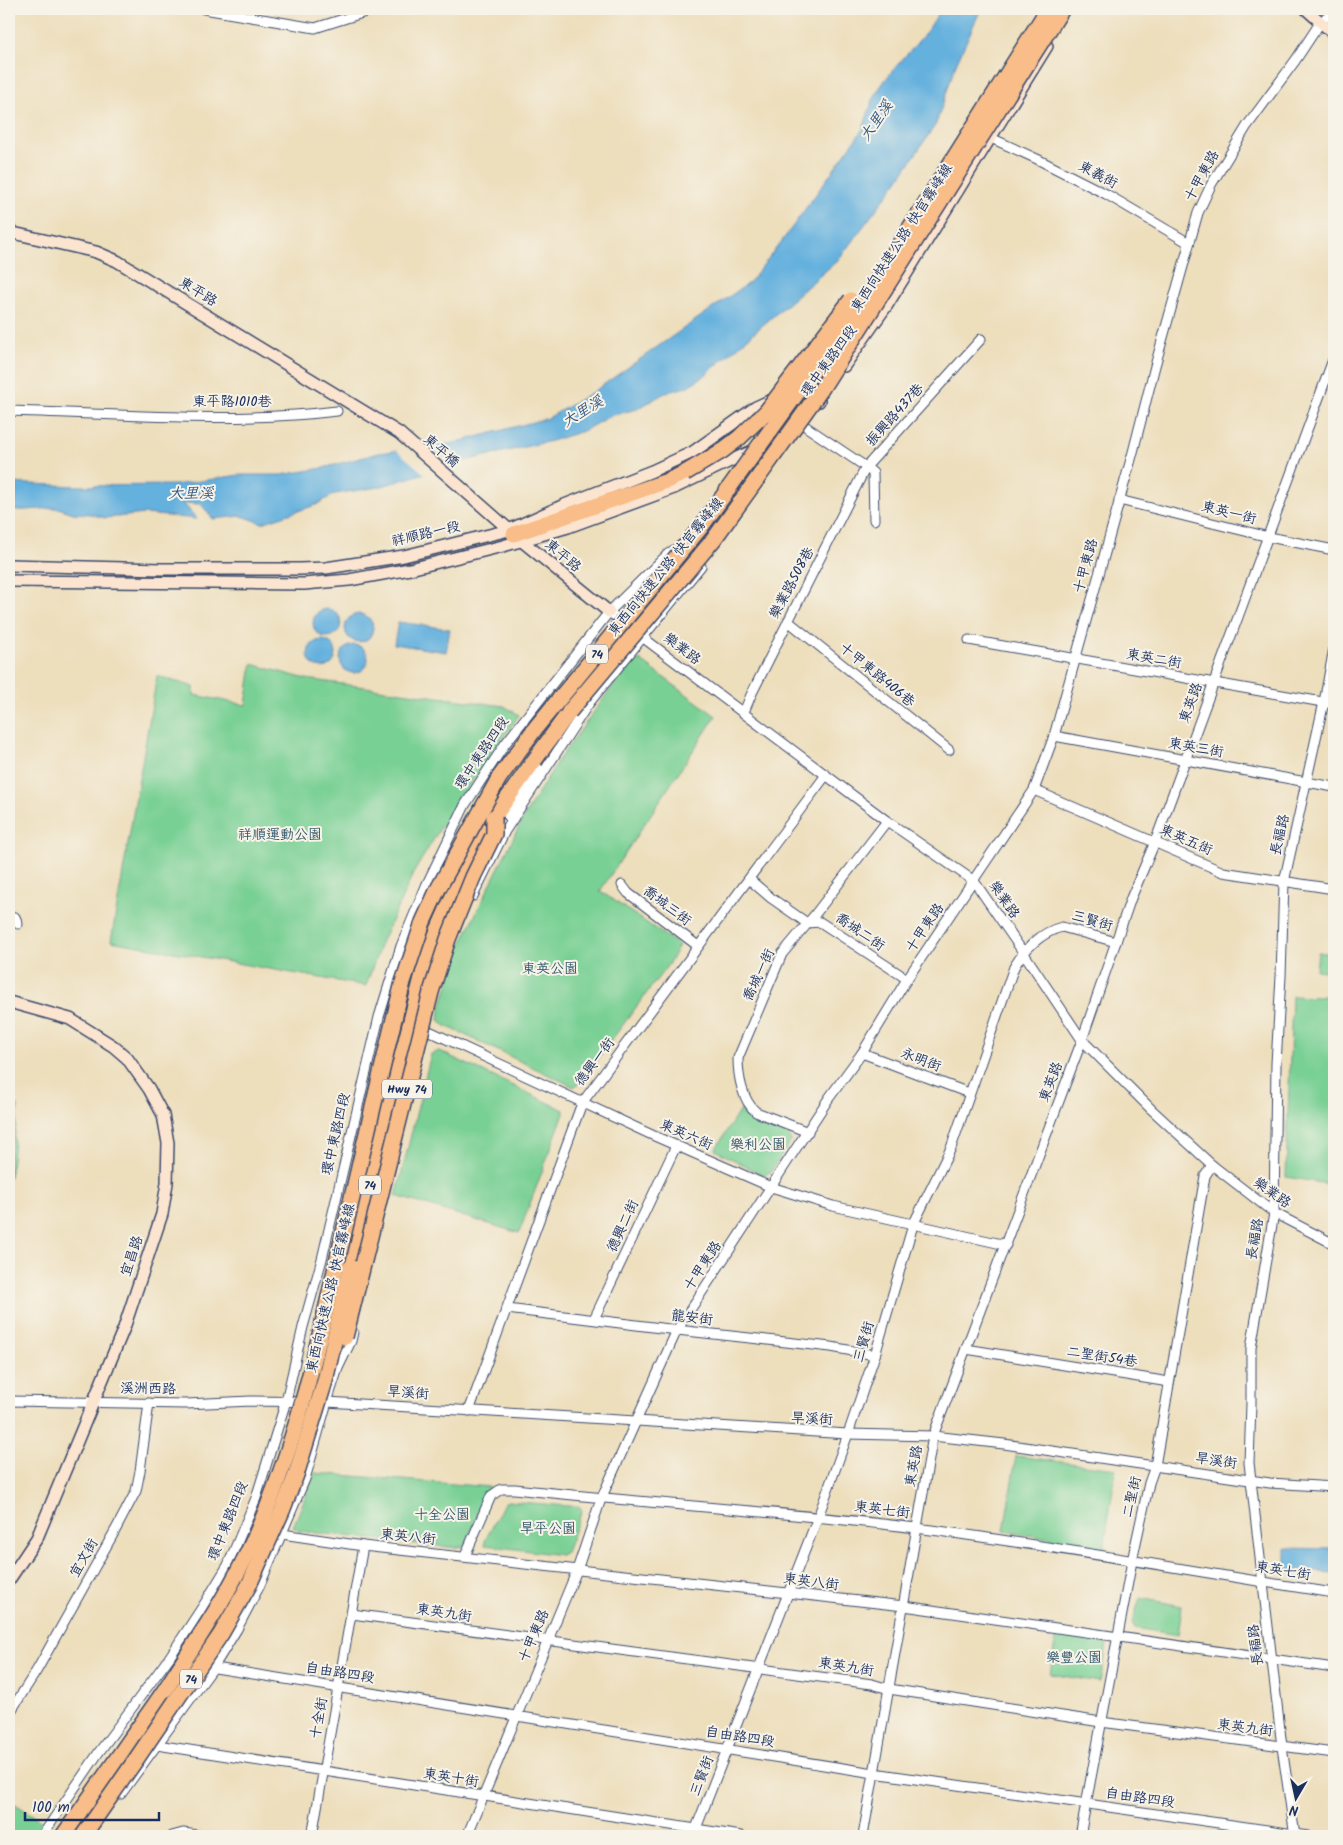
<svg xmlns="http://www.w3.org/2000/svg" width="1343" height="1845" viewBox="0 0 1343 1845" font-family="Kalam,'LXGW WenKai TC',sans-serif">
	<style>
		.green { fill: #79d094; stroke: #4a8079 }
		.water { fill: #65b1de; stroke: #40709e }
		.pier { fill: #eddebc }
		.lines { fill: none; stroke-linecap: round; stroke-linejoin: round }
		.street-casing { stroke: #3a496c; stroke-width: 11 }
		.secondary-casing { stroke: #3a496c; stroke-width: 14 }
		.highway-casing { stroke: #3a496c; stroke-width: 18 }
		.street { stroke: #fff; stroke-width: 9 }
		.secondary { stroke: #fce5d0; stroke-width: 11 }
		.highway { stroke: #f8bd89; stroke-width: 15 }
		.highway-bridge-casing { stroke: #3a496c; stroke-width: 18; stroke-linecap: butt }
		.highway-bridge { stroke: #f8bd89; stroke-width: 15 }
		.labels { text-anchor: middle; dominant-baseline: central; stroke-width: 4; stroke-linejoin: round; paint-order: stroke }
		.shield { fill: #f7f3e8; stroke: #5d6a87; stroke-width: 1 }
		.shield-label { font-size: 12px; font-weight: bold; fill: #1b2f5e }
		.street-label { font-size: 14px; fill: #1b2f5e; stroke: #f7f3e8 }
		.park-label { font-size: 14px; fill: #32576c; stroke: #f7f3e8 }
		.water-label { font-size: 15px; font-style: italic; fill: #315684; stroke: #f7f3e8 }
	</style>
	<rect width="100%" height="100%" fill="#f7f3e8"/>
	<filter id="ink" filterUnits="userSpaceOnUse"><feTurbulence type="fractalNoise" baseFrequency=".02" numOctaves="2"/><feDisplacementMap in="SourceGraphic" scale="10" xChannelSelector="R" yChannelSelector="G"/><feConvolveMatrix kernelMatrix="1 2 1 2 8 2 1 2 1" color-interpolation-filters="sRGB"/></filter>
	<filter id="wash" filterUnits="userSpaceOnUse"><feTurbulence type="fractalNoise" baseFrequency=".0096" numOctaves="4" result="noise"/><feDisplacementMap in="SourceGraphic" scale="20" xChannelSelector="R" yChannelSelector="G"/><feGaussianBlur stdDeviation="1.12" result="paint"/><feColorMatrix in="noise" values="0 0 0 0 0 0 0 0 0 0 0 0 0 0 0 0 0 1.4 0 .05"/><feComposite in="paint" operator="in"/></filter>
	<g filter="url(#wash)">
		<rect width="100%" height="100%" fill="#eddebc"/>
		<g class="green">
			<path d="M 640,660 L 716,716 L 600,891 L 679,945 L 670,962 L 580,1082 L 574,1087 L 444,1025 L 439,1020 L 440,1010 L 461,944 L 523,818 L 559,759 L 627,667 Z"/>
			<path d="M 252,664 L 306,679 L 504,706 L 519,715 L 441,827 L 414,872 L 381,943 L 366,986 L 111,941 L 157,676 L 194,687 L 194,695 L 246,705 Z"/>
			<path d="M 1318,952 L 1334,954 L 1334,972 L 1316,970 Z"/>
			<path d="M 1334,993 L 1334,1185 L 1286,1177 L 1292,996 L 1320,997 Z"/>
			<path d="M 439,1051 L 564,1110 L 564,1113 L 519,1233 L 396,1196 L 431,1054 Z"/>
			<path d="M 9,1105 L 18,1106 L 10,1177 L 9,1177 Z"/>
			<path d="M 740,1110 L 788,1133 L 791,1141 L 771,1172 L 763,1175 L 715,1150 Z"/>
			<path d="M 1016,1456 L 1116,1469 L 1104,1548 L 1004,1531 Z"/>
			<path d="M 315,1473 L 490,1487 L 465,1545 L 457,1548 L 299,1531 L 293,1527 Z"/>
			<path d="M 508,1501 L 580,1507 L 582,1511 L 566,1552 L 561,1555 L 485,1545 L 485,1541 L 504,1503 Z"/>
			<path d="M 1140,1598 L 1182,1606 L 1178,1635 L 1135,1628 L 1132,1623 Z"/>
			<path d="M 1056,1635 L 1103,1642 L 1107,1645 L 1100,1682 L 1050,1674 Z"/>
			<path d="M 9,1800 L 45,1823 L 35,1836 L 9,1836 Z"/>
		</g>
		<g class="water">
			<path d="M 940,9 L 981,9 L 956,64 L 936,124 L 897,182 L 838,260 L 703,377 L 686,387 L 665,393 L 637,409 L 610,416 L 583,431 L 551,441 L 468,460 L 379,487 L 335,494 L 316,505 L 262,523 L 242,516 L 213,519 L 201,504 L 183,503 L 197,519 L 145,514 L 105,518 L 90,514 L 73,513 L 58,508 L 9,511 L 9,483 L 76,486 L 175,485 L 239,475 L 281,475 L 323,468 L 379,453 L 454,443 L 548,418 L 593,392 L 750,282 L 785,237 L 863,129 C 868,114 872,98 881,86 C 898,60 928,37 940,9 Z"/>
			<circle cx="327" cy="623" r="14"/>
			<circle cx="359" cy="628" r="14"/>
			<path d="M 398,622 L 450,629 L 446,652 L 394,644 Z"/>
			<circle cx="322" cy="654" r="14"/>
			<circle cx="354" cy="659" r="14"/>
			<path d="M 1286,1548 L 1334,1549 L 1334,1573 L 1286,1570 Z"/>
		</g>
		<path class="pier" d="M 430,444 L 456,466 L 426,475 L 395,449 Z"/>
	</g>
	<g filter="url(#ink)">
		<g class="lines">
			<defs>
				<g id="street">
					<path d="M 204,9 L 315,28 L 375,9"/>
					<path d="M 991,138 L 1037,159 L 1106,194 L 1189,243"/>
					<path d="M 9,411 C 118,414 229,424 337,411"/>
					<path d="M 1119,500 L 1269,537 L 1334,550"/>
					<path d="M 874,520 L 873,473 L 866,467 L 981,339"/>
					<path d="M 702,531 L 727,515"/>
					<path d="M 609,612 L 887,821 L 974,881 L 1023,952 L 1082,1040 L 1151,1109 L 1212,1165 L 1274,1213 L 1334,1244"/>
					<path d="M 788,621 L 949,750"/>
					<path d="M 969,640 L 1334,704"/>
					<path d="M 589,703 L 701,566"/>
					<path d="M 744,712 L 751,695 L 866,467 L 802,424"/>
					<path d="M 1054,736 L 1334,787"/>
					<path d="M 1034,790 L 1223,872 L 1334,889"/>
					<path d="M 508,816 L 538,768"/>
					<path d="M 749,879 L 771,898 L 807,923 L 820,922 L 907,979"/>
					<path d="M 622,885 L 628,893 L 698,946"/>
					<path d="M 473,896 L 505,831 L 591,700"/>
					<path d="M 9,919 L 15,917 L 18,924"/>
					<path d="M 425,1029 L 652,1135 L 771,1187 L 833,1206 L 1006,1245"/>
					<path d="M 862,1053 L 969,1093"/>
					<path d="M 808,1132 L 756,1112 C 742,1100 738,1076 738,1058 L 782,954 L 813,917 L 887,821"/>
					<path d="M 507,1309 L 677,1330 L 831,1347 L 875,1355"/>
					<path d="M 594,1319 L 676,1146"/>
					<path d="M 966,1349 L 1169,1382"/>
					<path d="M 9,1401 L 186,1404 L 251,1401 L 327,1402 L 848,1434 L 933,1436 L 1004,1444 L 1270,1483 L 1334,1487"/>
					<path d="M 469,1411 L 582,1103 L 826,775"/>
					<path d="M 282,1534 L 363,1546 L 904,1606 L 1334,1668"/>
					<path d="M 465,1556 L 491,1496 L 501,1489 L 515,1489 C 648,1504 782,1511 916,1528 C 1056,1546 1195,1572 1334,1593"/>
					<path d="M 352,1614 L 872,1684 L 889,1689 L 1101,1722 L 1334,1753"/>
					<path d="M 209,1667 L 874,1773 L 1308,1836"/>
					<path d="M 9,1714 L 37,1670 L 116,1529 L 136,1491 L 140,1471 L 149,1403"/>
					<path d="M 157,1745 L 741,1836"/>
					<path d="M 121,1794 L 213,1668 L 237,1629 L 259,1587 L 305,1479 L 327,1402 L 338,1368 L 351,1341 L 353,1332"/>
					<path d="M 42,1836 L 99,1752 L 169,1658 L 203,1606 L 228,1565 L 256,1498 L 286,1401 L 303,1327 L 322,1259 L 379,1017 L 401,946 L 426,886 L 465,805 L 505,744 L 609,612 L 668,554 L 681,545"/>
					<path d="M 172,1836 L 183,1833 L 204,1836"/>
					<path d="M 312,1836 L 363,1546"/>
					<path d="M 467,1836 L 577,1570 L 601,1499 L 677,1330 L 829,1098 L 862,1053 L 907,979 L 1034,790 L 1054,736 L 1133,452 L 1155,366 L 1198,213 L 1211,185 L 1247,126 L 1295,61 L 1320,23 L 1334,10"/>
					<path d="M 693,1836 L 818,1517 L 848,1434 L 875,1355 L 913,1225 L 951,1148 L 1014,967 C 1024,950 1041,932 1062,927 L 1116,942"/>
					<path d="M 863,1836 L 933,1436 L 1082,1040 L 1131,898 L 1155,842 L 1334,357"/>
					<path d="M 1080,1836 L 1132,1561 L 1149,1483 L 1155,1466 L 1205,1176 L 1212,1165"/>
					<path d="M 1295,1836 L 1282,1747 L 1249,1463 L 1251,1404 L 1251,1348 L 1274,1213 L 1276,1064 L 1281,976 L 1284,882 L 1324,702 L 1334,648"/>
				</g>
				<g id="secondary">
					<path d="M 1306,9 L 1334,34"/>
					<path d="M 9,232 L 96,252 L 117,261 L 399,433 L 522,541 L 609,612"/>
					<path d="M 844,366 L 887,305 L 1047,46"/>
					<path d="M 9,565 L 162,569 L 300,569 L 326,568 L 404,556 L 509,530 L 562,506 L 652,471 L 693,452 L 756,407 L 769,401 L 800,399 L 819,401"/>
					<path d="M 9,581 L 304,584 L 349,580 L 410,569 L 503,546 L 568,527 L 674,488 L 730,461 L 789,435"/>
					<path d="M 9,1002 L 70,1019 L 113,1046 L 127,1058 L 149,1089 L 163,1115 L 168,1143 L 167,1183 L 162,1214 L 124,1328 L 37,1538 L 9,1580"/>
				</g>
				<g id="highway">
					<path d="M 514,534 L 667,481 L 685,473"/>
					<path d="M 351,1267 L 390,1103 L 427,958 L 438,930 L 463,873 L 491,821 L 569,712"/>
					<path d="M 63,1836 L 165,1690"/>
				</g>
			</defs>
			<use href="#street" class="street-casing"/>
			<use href="#secondary" class="secondary-casing"/>
			<use href="#highway" class="highway-casing"/>
			<use href="#street" class="street"/>
			<use href="#secondary" class="secondary"/>
			<use href="#highway" class="highway"/>
			<defs>
				<g id="highway-bridge">
					<path d="M 685,473 L 722,451 L 739,438 L 766,412 L 851,300"/>
					<path d="M 569,712 L 714,539 L 820,391 L 1062,9"/>
					<path d="M 345,1337 L 431,992 L 448,939 L 473,877 L 494,834 L 494,817"/>
					<path d="M 165,1690 C 197,1640 231,1591 255,1537 C 294,1449 316,1355 337,1262 C 359,1168 380,1075 403,982 L 423,922 L 438,889 L 499,778 L 537,726 L 701,527 L 869,293 L 1048,9"/>
					<path d="M 83,1836 L 135,1761 L 221,1634 L 249,1585 L 282,1511 L 296,1475 L 325,1381 L 351,1267"/>
				</g>
			</defs>
			<use href="#highway-bridge" class="highway-bridge-casing"/>
			<use href="#highway-bridge" class="highway-bridge"/>
		</g>
	</g>
	<g class="labels">
		<g class="shield">
			<rect x="586" y="644.5" width="22" height="19" rx="4"/>
			<rect x="382" y="1079.5" width="50" height="19" rx="4"/>
			<rect x="359" y="1175.5" width="22" height="19" rx="4"/>
			<rect x="180" y="1669.5" width="22" height="19" rx="4"/>
		</g>
		<g class="shield-label">
			<text x="597" y="654">74</text>
			<text x="407" y="1089">Hwy 74</text>
			<text x="370" y="1185">74</text>
			<text x="191" y="1679">74</text>
		</g>
		<g class="street-label">
			<text transform="translate(1098 175) rotate(28)">東義街</text>
			<text transform="translate(1202 176) rotate(-61)">十甲東路</text>
			<text transform="translate(902 238) rotate(-57)">東西向快速公路 快官霧峰線</text>
			<text transform="translate(198 292) rotate(32)">東平路</text>
			<text transform="translate(829 361) rotate(-54)">環中東路四段</text>
			<text x="232" y="402">東平路1010巷</text>
			<text transform="translate(895 415) rotate(-48)">振興路437巷</text>
			<text transform="translate(441 451) rotate(41)">東平橋</text>
			<text transform="translate(1229 513) rotate(14)">東英一街</text>
			<text transform="translate(426 534) rotate(-13)">祥順路一段</text>
			<text transform="translate(563 556) rotate(40)">東平路</text>
			<text transform="translate(1086 566) rotate(-75)">十甲東路</text>
			<text transform="translate(666 567) rotate(-51)">東西向快速公路 快官霧峰線</text>
			<text transform="translate(792 583) rotate(-62)">樂業路508巷</text>
			<text transform="translate(682 649) rotate(37)">樂業路</text>
			<text transform="translate(1154 659) rotate(10)">東英二街</text>
			<text transform="translate(877 675) rotate(39)">十甲東路406巷</text>
			<text transform="translate(1191 703) rotate(-70)">東英路</text>
			<text transform="translate(1196 748) rotate(10)">東英三街</text>
			<text transform="translate(482 753) rotate(-56)">環中東路四段</text>
			<text transform="translate(1280 835) rotate(-77)">長福路</text>
			<text transform="translate(1186 840) rotate(24)">東英五街</text>
			<text transform="translate(1004 900) rotate(55)">樂業路</text>
			<text transform="translate(667 906) rotate(37)">喬城三街</text>
			<text transform="translate(1092 921) rotate(16)">三賢街</text>
			<text transform="translate(925 928) rotate(-56)">十甲東路</text>
			<text transform="translate(860 932) rotate(34)">喬城二街</text>
			<text transform="translate(759 975) rotate(-65)">喬城一街</text>
			<text transform="translate(921 1060) rotate(21)">永明街</text>
			<text transform="translate(595 1062) rotate(-53)">德興一街</text>
			<text transform="translate(1051 1082) rotate(-69)">東英路</text>
			<text transform="translate(336 1134) rotate(-77)">環中東路四段</text>
			<text transform="translate(686 1135) rotate(24)">東英六街</text>
			<text transform="translate(1272 1193) rotate(35)">樂業路</text>
			<text transform="translate(623 1226) rotate(-65)">德興二街</text>
			<text transform="translate(1255 1239) rotate(-80)">長福路</text>
			<text transform="translate(132 1256) rotate(-71)">宜昌路</text>
			<text transform="translate(703 1266) rotate(-57)">十甲東路</text>
			<text transform="translate(331 1288) rotate(-77)">東西向快速公路 快官霧峰線</text>
			<text transform="translate(692 1318) rotate(7)">龍安街</text>
			<text transform="translate(864 1342) rotate(-74)">三賢街</text>
			<text transform="translate(1102 1357) rotate(9)">二聖街54巷</text>
			<text transform="translate(148 1389) rotate(1)">溪洲西路</text>
			<text transform="translate(408 1393) rotate(4)">旱溪街</text>
			<text transform="translate(812 1419) rotate(3)">旱溪街</text>
			<text transform="translate(1216 1461) rotate(8)">旱溪街</text>
			<text transform="translate(914 1466) rotate(-80)">東英路</text>
			<text transform="translate(1132 1497) rotate(-77)">二聖街</text>
			<text transform="translate(882 1510) rotate(7)">東英七街</text>
			<text transform="translate(228 1521) rotate(-68)">環中東路四段</text>
			<text transform="translate(408 1537) rotate(6)">東英八街</text>
			<text transform="translate(84 1558) rotate(-60)">宜文街</text>
			<text transform="translate(1283 1571) rotate(9)">東英七街</text>
			<text transform="translate(811 1582) rotate(7)">東英八街</text>
			<text transform="translate(444 1613) rotate(8)">東英九街</text>
			<text transform="translate(534 1636) rotate(-67)">十甲東路</text>
			<text transform="translate(1256 1645) rotate(-97)">長福路</text>
			<text transform="translate(846 1667) rotate(9)">東英九街</text>
			<text transform="translate(340 1673) rotate(9)">自由路四段</text>
			<text transform="translate(319 1718) rotate(-80)">十全街</text>
			<text transform="translate(1245 1728) rotate(7)">東英九街</text>
			<text transform="translate(740 1737) rotate(9)">自由路四段</text>
			<text transform="translate(702 1776) rotate(-69)">三賢街</text>
			<text transform="translate(451 1778) rotate(9)">東英十街</text>
			<text transform="translate(1140 1798) rotate(8)">自由路四段</text>
		</g>
		<g class="park-label">
			<text x="280" y="835">祥順運動公園</text>
			<text x="550" y="969">東英公園</text>
			<text x="758" y="1145">樂利公園</text>
			<text x="442" y="1515">十全公園</text>
			<text x="548" y="1529">旱平公園</text>
			<text x="1074" y="1658">樂豐公園</text>
		</g>
		<g class="water-label">
			<text transform="translate(877 121) rotate(-55)">大里溪</text>
			<text transform="translate(583 412) rotate(-32)">大里溪</text>
			<text x="191" y="494">大里溪</text>
		</g>
	</g>
	<rect width="1343" height="1845" fill="none" stroke="#f7f3e8" stroke-width="30"/>
	<g transform="translate(1296 1798) rotate(189)" stroke="#f7f3e8" stroke-width="4" paint-order="stroke">
	<path d="M0-4L9 19L0 12L-9 19Z" fill="#1b2f5e"/>
	<text y="-8" font-size="14" font-weight="bold" text-anchor="middle" fill="#1b2f5e">N</text>
	</g>
	<path d="M25 1812v8h134v-8" fill="none" stroke="#1b2f5e" stroke-width="2.5"/>
	<text x="32" y="1812" font-size="15" fill="#1b2f5e" stroke="#f7f3e8" stroke-width="4" paint-order="stroke">100 m</text>
</svg>
